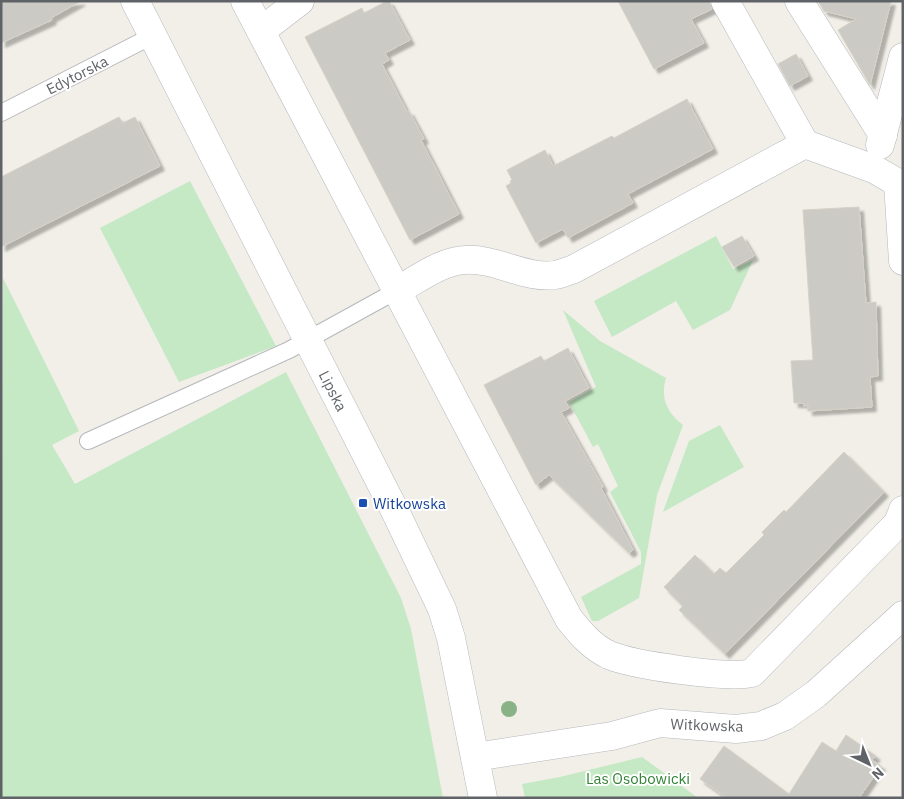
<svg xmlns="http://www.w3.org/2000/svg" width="904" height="799" viewBox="0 0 904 799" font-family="'IBM Plex Sans',sans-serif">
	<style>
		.green { fill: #c5e8c5 }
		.building { fill: #cccac5; stroke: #d6d1c6; filter: url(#shadow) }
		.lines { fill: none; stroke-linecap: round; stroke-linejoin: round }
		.lane-casing { stroke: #b5b8bc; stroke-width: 18 }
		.street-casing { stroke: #b5b8bc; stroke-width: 29 }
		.lane { stroke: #fff; stroke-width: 16 }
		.street { stroke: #fff; stroke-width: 28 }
		.tree { fill: #89b387 }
		.transit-dot { fill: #1a4fb4; stroke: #fff; stroke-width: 2 }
		.labels { text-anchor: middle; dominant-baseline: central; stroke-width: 4; stroke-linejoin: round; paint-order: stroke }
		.street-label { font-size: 15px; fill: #5f6368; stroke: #fff }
		.transit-label { font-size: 15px; fill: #164399; stroke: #fff; text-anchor: start }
		.park-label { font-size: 15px; fill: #348238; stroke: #fff }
	</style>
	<defs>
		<filter id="shadow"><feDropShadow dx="4.5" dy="4.5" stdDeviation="1" flood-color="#0004"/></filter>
	</defs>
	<rect width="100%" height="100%" fill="#f1efe8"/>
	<g class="green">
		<path d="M 190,181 L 276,346 L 179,382 L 100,228 Z"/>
		<path d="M 716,236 L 733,269 L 753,260 L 730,310 L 693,330 L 676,301 L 612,337 L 594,301 Z"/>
		<path d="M 3,278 L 79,431 L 52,445 L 75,484 L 286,372 L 401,598 L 411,629 L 443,798 L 1,798 Z"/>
		<path d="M 563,310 L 600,341 L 666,378 C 660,398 667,413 683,425 L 657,495 L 639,598 L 598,621 L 592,621 L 581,597 L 641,564 L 641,552 L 610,492 L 618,486 L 598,444 L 593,447 L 569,402 L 596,387 Z"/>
		<path d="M 720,425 L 744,467 L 663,512 L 689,441 Z"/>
		<path d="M 642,757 L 698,798 L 525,798 L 522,784 L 560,777 Z"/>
	</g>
	<g class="building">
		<path d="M 1,1 L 81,1 L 51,18 L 52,20 L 1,43 Z"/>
		<path d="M 387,1 L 389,1 L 410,40 L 385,53 L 389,60 L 382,64 L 407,112 L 409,111 L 424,139 L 421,140 L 459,214 L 410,240 L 305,37 L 362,8 L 364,13 Z"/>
		<path d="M 618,1 L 709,1 L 712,9 L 691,19 L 704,43 L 654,69 Z"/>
		<path d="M 818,1 L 891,1 L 870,85 L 838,30 L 856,19 L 824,11 Z"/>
		<path d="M 796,54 L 808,76 L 790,86 L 778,64 Z"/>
		<path d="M 687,99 L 713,149 L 628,194 L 633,203 L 568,238 L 563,229 L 536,243 L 506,186 L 511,183 L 510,181 L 512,180 L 507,170 L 545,150 L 553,166 L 612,136 L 614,138 Z"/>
		<path d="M 119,117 L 123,123 L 135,117 L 160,166 L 1,247 L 1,177 Z"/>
		<path d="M 859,207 L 866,303 L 876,302 L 878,376 L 870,377 L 872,407 L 808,411 L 808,405 L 804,406 L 803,403 L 794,403 L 791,361 L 813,360 L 803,210 Z"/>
		<path d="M 742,236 L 754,256 L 734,267 L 722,247 Z"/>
		<path d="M 568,348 L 589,388 L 565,401 L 569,408 L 561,412 L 603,487 L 601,488 L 633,550 L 629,553 L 549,475 L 536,485 L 484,385 L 541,356 L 544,361 Z"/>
		<path d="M 844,452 L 884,492 L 725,654 L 679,610 L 683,606 L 664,587 L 695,555 L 714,574 L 720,568 L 726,573 L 764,535 L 762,532 L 784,510 L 786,512 Z"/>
		<path d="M 846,735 L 876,756 L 872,760 L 881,766 L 859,798 L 727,798 L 700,779 L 724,746 L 789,794 L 822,742 L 836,751 Z"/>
	</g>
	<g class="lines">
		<defs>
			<g id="lane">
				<path d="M 1,113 L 152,36"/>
				<path d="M 88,441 L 289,350 L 396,291"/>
			</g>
			<g id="street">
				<path d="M 135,1 L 395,511 L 442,609 L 451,638 L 483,798"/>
				<path d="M 245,1 L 569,619 C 580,633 592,647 609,655 C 633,665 727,679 752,673 L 898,523 L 903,510"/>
				<path d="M 725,1 L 805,144 L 874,169 L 898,183 L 903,183"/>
				<path d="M 799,1 L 883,135"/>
				<path d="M 261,31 L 300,1"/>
				<path d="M 880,145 L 903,57"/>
				<path d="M 898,183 L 903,261"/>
				<path d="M 396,291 C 417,280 441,261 465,260 C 496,258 525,279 555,275 C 561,274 568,271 574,269 L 805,144"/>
				<path d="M 475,757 L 612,736 L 660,723 L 736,729 L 761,726 L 785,716 L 816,694 L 903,615"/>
			</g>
		</defs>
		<use href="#lane" class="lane-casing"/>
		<use href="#street" class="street-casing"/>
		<use href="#lane" class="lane"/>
		<use href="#street" class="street"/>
	</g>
	<circle class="tree" cx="509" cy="709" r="8"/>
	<rect class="transit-dot" x="358" y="498" width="10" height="10" rx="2.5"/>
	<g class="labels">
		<g class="street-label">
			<text transform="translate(77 75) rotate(-27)">Edytorska</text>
			<text transform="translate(333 391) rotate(63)">Lipska</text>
			<text transform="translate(707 725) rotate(2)">Witkowska</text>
		</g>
		<g class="transit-label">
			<text x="373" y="503">Witkowska</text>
		</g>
		<g class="park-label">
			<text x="638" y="778">Las Osobowicki</text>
		</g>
	</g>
	<rect width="904" height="799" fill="none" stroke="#5f6368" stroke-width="5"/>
	<g transform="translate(869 764) rotate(137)" stroke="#ffffff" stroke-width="4" paint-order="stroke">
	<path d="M0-4L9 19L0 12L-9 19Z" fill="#5f6368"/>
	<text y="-8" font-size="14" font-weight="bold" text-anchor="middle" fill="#5f6368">N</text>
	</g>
</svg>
